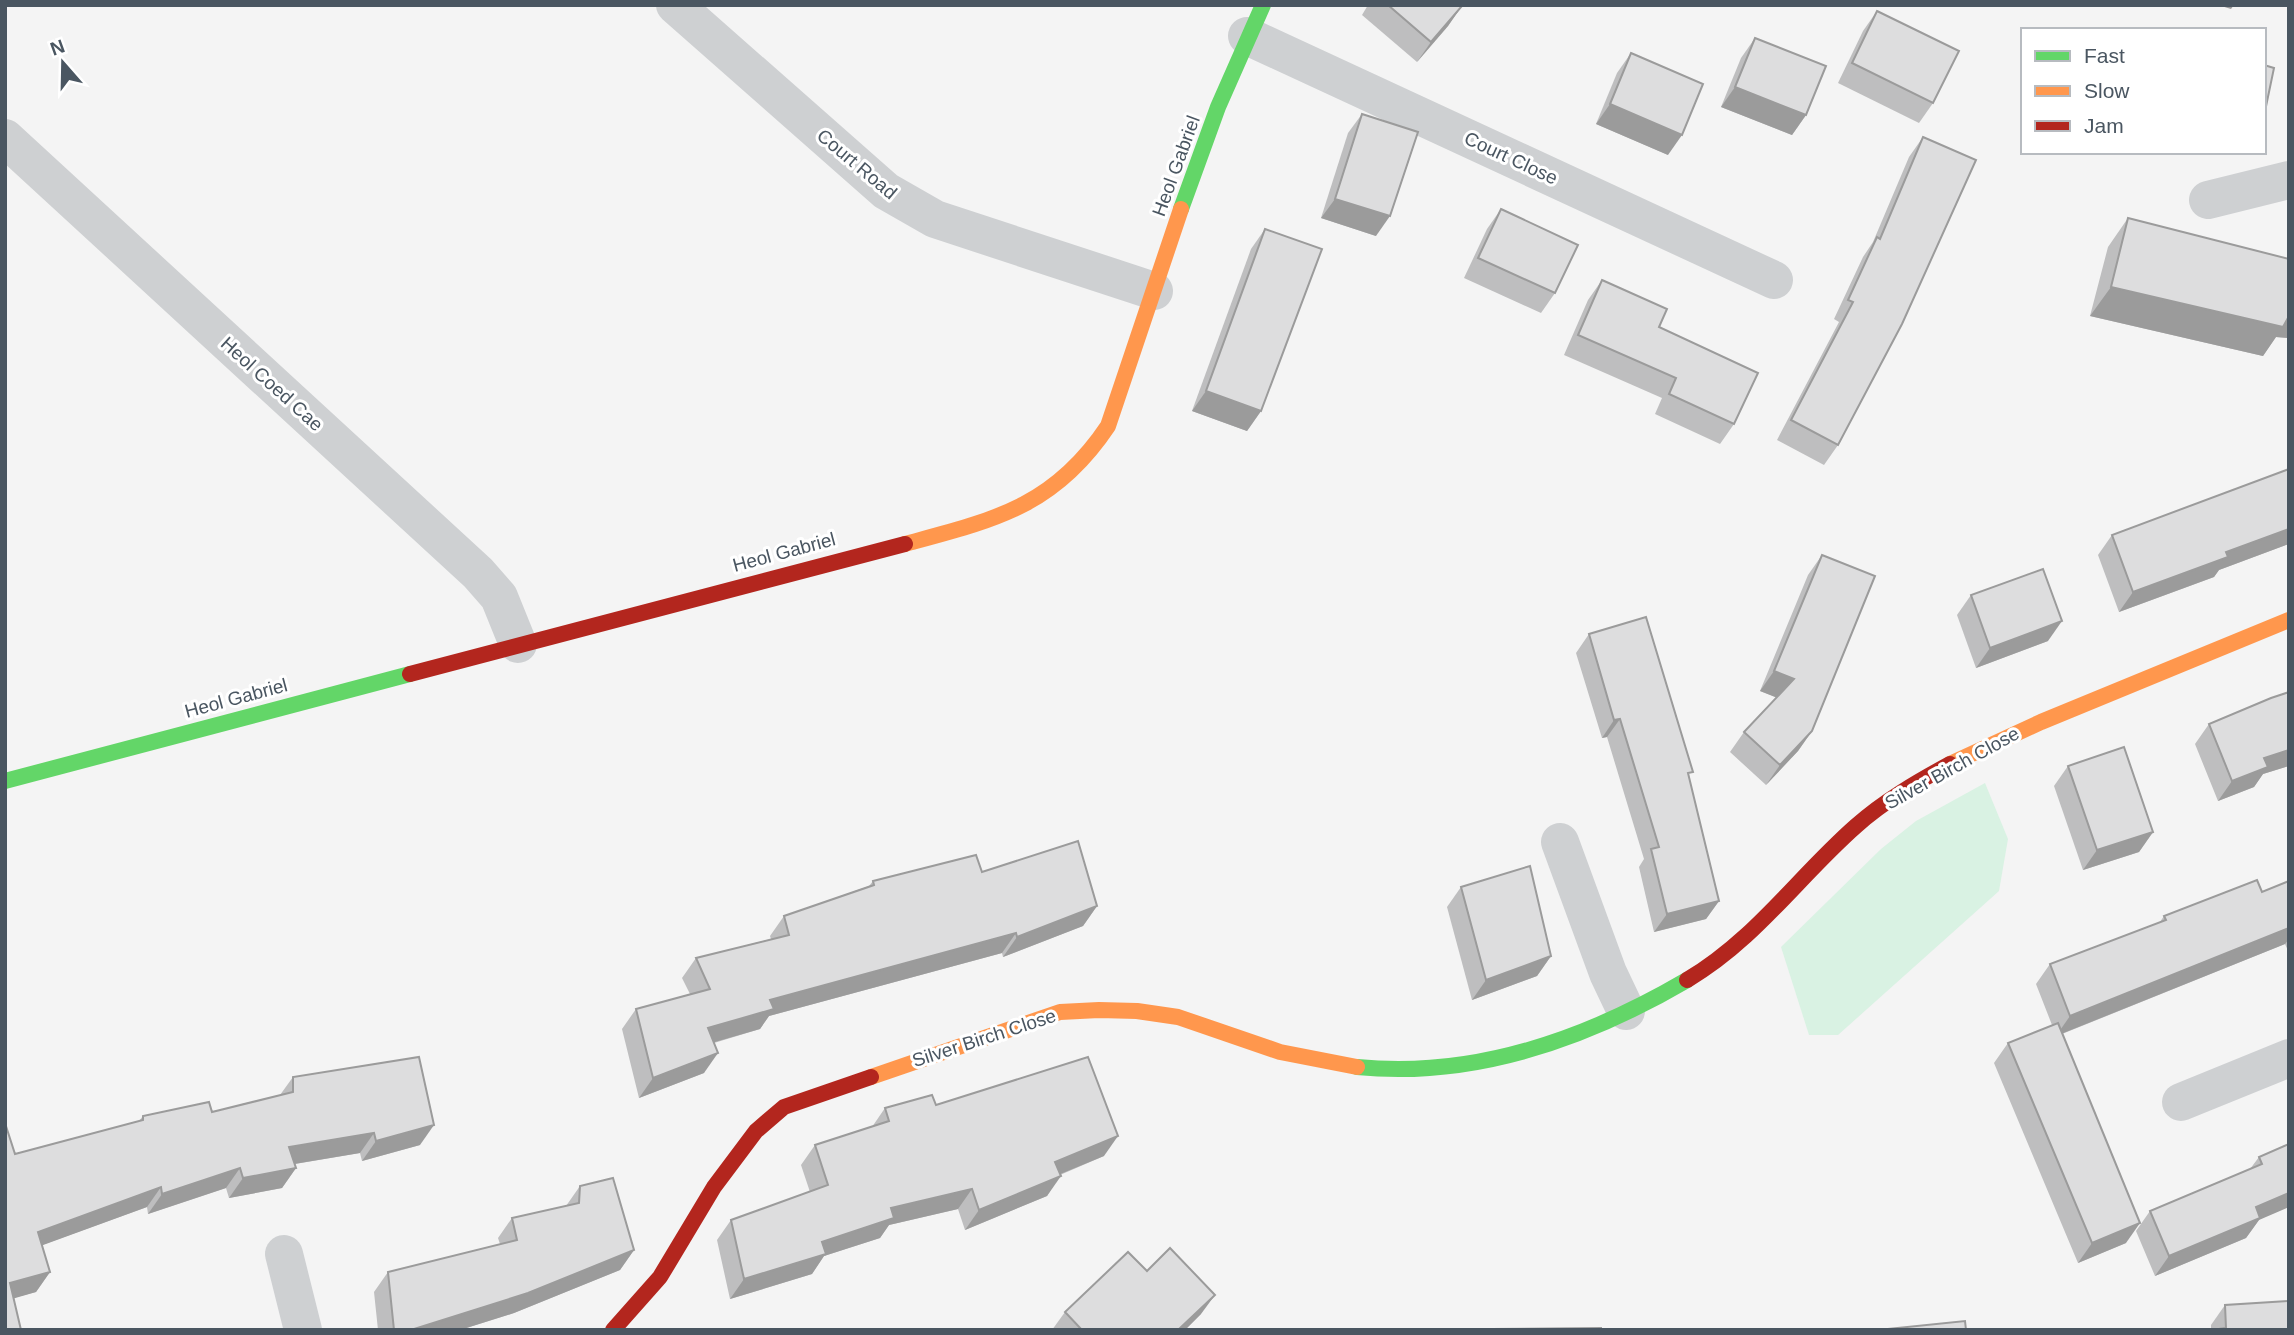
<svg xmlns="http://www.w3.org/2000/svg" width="2294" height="1335" viewBox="0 0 2294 1335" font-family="Arial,sans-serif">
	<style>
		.grass { fill: #d9f2e3 }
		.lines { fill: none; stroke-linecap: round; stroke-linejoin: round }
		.street { stroke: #ced0d2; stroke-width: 38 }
		.fast { stroke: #63d668; stroke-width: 16 }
		.slow { stroke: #ff974d; stroke-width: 16 }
		.jam { stroke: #b3261e; stroke-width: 16 }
		.wall { fill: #bebebf }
		.shaded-wall { fill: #9b9b9b }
		.building { fill: #ddddde; stroke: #9b9b9b; stroke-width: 2 }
		.labels { text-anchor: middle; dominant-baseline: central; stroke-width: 6; stroke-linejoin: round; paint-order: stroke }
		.street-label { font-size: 19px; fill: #4a5661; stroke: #fff }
	</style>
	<rect width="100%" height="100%" fill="#f4f4f4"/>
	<path class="grass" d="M 1985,783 L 2008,839 L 1999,891 L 1838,1035 L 1809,1035 L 1781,947 L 1881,849 L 1916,821 Z"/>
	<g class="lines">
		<g class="street">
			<path d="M 675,5 L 886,191 L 935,219 L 1154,291"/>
			<path d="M 1247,36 L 1774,280"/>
			<path d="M 5,138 L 478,573 L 499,597 L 518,644"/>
			<path d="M 2208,200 L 2289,180"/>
			<path d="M 1560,842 L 1608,973 L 1626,1011"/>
			<path d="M 2181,1102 L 2289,1058"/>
			<path d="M 284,1254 L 303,1330"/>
		</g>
		<g class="fast">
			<path d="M 1181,209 L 1218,107 L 1263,5"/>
			<path d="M 5,781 L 410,674"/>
			<path d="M 1357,1067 C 1474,1079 1588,1038 1687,980"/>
		</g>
		<g class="slow">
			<path d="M 905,544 C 994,520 1054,507 1108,426 L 1181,209"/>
			<path d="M 1950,764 L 2041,722 L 2289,620"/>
			<path d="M 871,1077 L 1060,1012 L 1099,1010 L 1137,1011 L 1178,1017 L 1280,1052 L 1357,1067"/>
		</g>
		<g class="jam">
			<path d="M 410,674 L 905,544"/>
			<path d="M 1687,980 C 1755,940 1798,877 1856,826 C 1884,801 1917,782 1950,764"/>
			<path d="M 613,1330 L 660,1277 L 714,1187 L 756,1131 L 784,1107 L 871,1077"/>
		</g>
	</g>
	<g class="wall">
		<path d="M 1368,5 L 1462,5 L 1448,26 L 1417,62 L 1362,15 Z"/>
		<path d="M 1877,11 L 1933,103 L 1919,123 L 1838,83 L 1863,31 Z"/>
		<path d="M 1755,38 L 1806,115 L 1792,135 L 1721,107 L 1741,58 Z"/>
		<path d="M 1631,53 L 1668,155 L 1596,124 L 1617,73 Z"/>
		<path d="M 1362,114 L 1376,236 L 1321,218 L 1348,133 Z"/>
		<path d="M 1923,137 L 1838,445 L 1824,465 L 1777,440 L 1839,322 L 1834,319 L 1863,257 L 1873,242 L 1909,157 Z"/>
		<path d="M 1501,209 L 1555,293 L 1541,313 L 1464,278 L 1487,229 Z"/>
		<path d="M 2128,218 L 2289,259 L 2289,338 L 2276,337 L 2263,356 L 2090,316 L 2108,247 Z"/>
		<path d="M 1265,229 L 1261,411 L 1247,431 L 1192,411 L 1251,249 Z"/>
		<path d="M 1602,280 L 1659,327 L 1734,424 L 1720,444 L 1655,414 L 1662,398 L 1564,355 L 1588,300 Z"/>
		<path d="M 2289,469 L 2289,544 L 2219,570 L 2214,577 L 2119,612 L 2098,555 L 2112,535 Z"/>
		<path d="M 1822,555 L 1812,731 L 1798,751 L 1766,785 L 1730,752 L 1744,732 L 1776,697 L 1760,691 L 1808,575 Z"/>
		<path d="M 1971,595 L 2048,641 L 1976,668 L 1957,615 Z"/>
		<path d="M 1589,634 L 1689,777 L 1719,901 L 1706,919 L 1654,932 L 1639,867 L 1644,859 L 1607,737 L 1602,738 L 1576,653 Z"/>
		<path d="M 2289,692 L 2289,766 L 2263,774 L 2254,787 L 2218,801 L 2195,744 L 2209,724 Z"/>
		<path d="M 2068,766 L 2153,832 L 2139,852 L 2083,870 L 2054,786 Z"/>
		<path d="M 982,872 L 1097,906 L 1083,926 L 1003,957 L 1002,953 L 769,1016 L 760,1029 L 714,1043 L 704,1073 L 639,1098 L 622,1029 L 636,1009 L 690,994 L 682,978 L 696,958 L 771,939 L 770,936 L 784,916 L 869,886 L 873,881 Z"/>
		<path d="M 2289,881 L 2289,953 L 2285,944 L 2062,1034 L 2126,1243 L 2078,1263 L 1994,1063 L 2008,1043 L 2052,1025 L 2036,984 L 2050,964 L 2160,922 L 2164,916 L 2262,892 Z"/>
		<path d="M 1461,887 L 1551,956 L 1537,976 L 1472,1000 L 1447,907 Z"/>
		<path d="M 293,1077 L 420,1145 L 362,1161 L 360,1153 L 295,1164 L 296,1168 L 282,1188 L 229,1198 L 226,1188 L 148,1214 L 147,1207 L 42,1245 L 50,1272 L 36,1292 L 13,1298 L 5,1330 L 15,1154 L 139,1121 L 143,1116 L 212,1112 L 280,1095 Z"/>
		<path d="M 936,1105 L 1104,1156 L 1060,1175 L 1047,1196 L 965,1230 L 958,1209 L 889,1225 L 880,1238 L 824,1256 L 812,1274 L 730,1299 L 717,1240 L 731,1220 L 810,1192 L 801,1165 L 815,1145 L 872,1127 L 885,1108 Z"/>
		<path d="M 2289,1144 L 2259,1220 L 2246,1238 L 2155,1276 L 2136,1231 L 2150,1211 L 2250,1169 L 2259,1157 Z"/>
		<path d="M 580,1186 L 634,1250 L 620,1270 L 514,1313 L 460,1330 L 378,1330 L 374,1292 L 388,1272 L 500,1244 L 498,1238 L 512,1218 L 566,1206 Z"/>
		<path d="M 1147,1271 L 1201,1314 L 1185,1330 L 1052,1330 L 1065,1312 Z"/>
		<path d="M 2225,1305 L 2289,1330 L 2211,1330 L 2211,1325 Z"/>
	</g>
	<g class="shaded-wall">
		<path d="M 2218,5 L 2234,5 L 2231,9 Z"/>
		<path d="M 1462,6 L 1448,26 L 1417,62 L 1431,42 Z"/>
		<path d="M 1735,87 L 1806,115 L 1792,135 L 1721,107 Z"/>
		<path d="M 1610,104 L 1682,135 L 1668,155 L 1596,124 Z"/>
		<path d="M 2237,152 L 2249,152 L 2247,155 Z"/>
		<path d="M 1335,199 L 1390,216 L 1376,236 L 1321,218 Z"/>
		<path d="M 2111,287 L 2289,314 L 2289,338 L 2276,337 L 2263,356 L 2090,316 Z"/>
		<path d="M 1206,391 L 1261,411 L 1247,431 L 1192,411 Z"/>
		<path d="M 2289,529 L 2289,544 L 2219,570 L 2214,577 L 2119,612 L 2133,592 L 2226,552 Z"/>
		<path d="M 2062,621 L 2048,641 L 1976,668 L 1990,648 Z"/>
		<path d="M 1774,671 L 1794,679 L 1780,699 L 1760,691 Z"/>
		<path d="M 1620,719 L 1607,737 L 1602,738 L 1614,720 Z"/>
		<path d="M 1812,731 L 1798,751 L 1766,785 L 1780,765 Z"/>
		<path d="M 2289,750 L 2289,766 L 2263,774 L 2254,787 L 2218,801 L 2232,781 L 2264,758 Z"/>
		<path d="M 2153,832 L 2139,852 L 2083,870 L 2097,850 Z"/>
		<path d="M 1719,901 L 1706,919 L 1654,932 L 1667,914 Z"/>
		<path d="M 1097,906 L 1083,926 L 1003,957 L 1017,937 Z"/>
		<path d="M 2289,928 L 2289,939 L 2285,944 L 2056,1036 L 2070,1016 Z"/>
		<path d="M 1016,933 L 1002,953 L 769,1016 L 760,1029 L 694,1048 L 708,1028 L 770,1000 Z"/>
		<path d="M 1551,956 L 1537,976 L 1472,1000 L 1486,980 Z"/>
		<path d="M 718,1053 L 704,1073 L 639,1098 L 653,1078 Z"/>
		<path d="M 434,1125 L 420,1145 L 362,1161 L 376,1141 Z"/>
		<path d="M 374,1133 L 360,1153 L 276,1167 L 289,1147 Z"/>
		<path d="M 1118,1136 L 1104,1156 L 1041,1182 L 1055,1162 Z"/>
		<path d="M 240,1168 L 226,1188 L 148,1214 L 162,1194 Z"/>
		<path d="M 296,1168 L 282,1188 L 229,1198 L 243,1178 Z"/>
		<path d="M 1061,1176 L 1047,1196 L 965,1230 L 979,1210 Z"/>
		<path d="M 161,1187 L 147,1207 L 24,1252 L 38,1232 Z"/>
		<path d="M 972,1189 L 958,1209 L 889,1225 L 880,1238 L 824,1256 L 812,1274 L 730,1299 L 744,1279 L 891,1208 Z"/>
		<path d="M 2289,1193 L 2289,1207 L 2259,1220 L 2246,1238 L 2155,1276 L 2169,1256 L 2256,1207 Z"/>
		<path d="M 2140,1223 L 2126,1243 L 2078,1263 L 2092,1243 Z"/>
		<path d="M 634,1250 L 620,1270 L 514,1313 L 460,1330 L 411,1330 Z"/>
		<path d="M 50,1272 L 36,1292 L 5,1301 L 10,1283 Z"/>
		<path d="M 1215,1295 L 1201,1314 L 1185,1330 L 1178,1330 Z"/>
	</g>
	<g class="building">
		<path d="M 1388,5 L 1462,5 L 1462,6 L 1431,42 Z"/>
		<path d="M 1877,11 L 1959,51 L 1933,103 L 1852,63 Z"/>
		<path d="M 1755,38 L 1826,66 L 1806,115 L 1735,87 Z"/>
		<path d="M 1631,53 L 1703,84 L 1682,135 L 1610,104 Z"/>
		<path d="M 2264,65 L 2274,68 L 2264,116 Z"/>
		<path d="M 1362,114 L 1418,132 L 1390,216 L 1335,199 Z"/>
		<path d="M 1923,137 L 1976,160 L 1902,324 L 1838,445 L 1791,420 L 1853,302 L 1848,300 L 1877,237 L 1880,239 Z"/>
		<path d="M 1501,209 L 1578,245 L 1555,293 L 1478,258 Z"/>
		<path d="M 2128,218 L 2289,259 L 2289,316 L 2283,327 L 2111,287 Z"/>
		<path d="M 1265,229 L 1322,249 L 1261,411 L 1206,391 Z"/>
		<path d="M 1602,280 L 1667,309 L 1659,327 L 1758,373 L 1734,424 L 1669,394 L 1676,378 L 1578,335 Z"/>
		<path d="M 2289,469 L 2289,529 L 2226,552 L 2228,557 L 2133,592 L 2112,535 Z"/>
		<path d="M 1822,555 L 1875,576 L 1812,731 L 1780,765 L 1744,732 L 1794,679 L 1774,671 Z"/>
		<path d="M 2043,569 L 2062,621 L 1990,648 L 1971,595 Z"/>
		<path d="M 1646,617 L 1693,772 L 1688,773 L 1719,901 L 1667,914 L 1651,849 L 1659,847 L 1620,719 L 1614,720 L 1589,634 Z"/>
		<path d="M 2289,692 L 2289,750 L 2264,758 L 2268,767 L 2232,781 L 2209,724 L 2271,698 Z"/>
		<path d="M 2124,747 L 2153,832 L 2097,850 L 2068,766 Z"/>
		<path d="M 1078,841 L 1097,906 L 1017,937 L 1016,933 L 770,1000 L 774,1009 L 708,1028 L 718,1053 L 653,1078 L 636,1009 L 710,989 L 696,958 L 789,935 L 784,916 L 874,885 L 873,881 L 976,855 L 982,872 Z"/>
		<path d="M 1530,866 L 1551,956 L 1486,980 L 1461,887 Z"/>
		<path d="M 2257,880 L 2262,892 L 2289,881 L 2289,928 L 2070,1016 L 2050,964 L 2166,920 L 2164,916 Z"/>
		<path d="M 2058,1023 L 2140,1223 L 2092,1243 L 2008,1043 Z"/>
		<path d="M 419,1057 L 434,1125 L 376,1141 L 374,1133 L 289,1147 L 296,1168 L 243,1178 L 240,1168 L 162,1194 L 161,1187 L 38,1232 L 50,1272 L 10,1283 L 21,1330 L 5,1330 L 5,1123 L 15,1154 L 143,1120 L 143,1116 L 209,1102 L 212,1112 L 293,1092 L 293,1077 Z"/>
		<path d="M 1088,1057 L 1118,1136 L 1055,1162 L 1061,1176 L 979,1210 L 972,1189 L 891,1208 L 894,1218 L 822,1242 L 826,1254 L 744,1279 L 731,1220 L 828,1185 L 815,1145 L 889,1121 L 885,1108 L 932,1095 L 936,1105 Z"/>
		<path d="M 2289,1144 L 2289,1193 L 2256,1207 L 2260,1218 L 2169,1256 L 2150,1211 L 2262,1164 L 2259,1157 Z"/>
		<path d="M 613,1178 L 634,1250 L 528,1293 L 411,1330 L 394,1330 L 388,1272 L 517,1240 L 512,1218 L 579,1203 L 580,1186 Z"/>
		<path d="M 1170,1248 L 1215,1295 L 1178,1330 L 1082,1330 L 1065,1312 L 1128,1252 L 1147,1271 Z"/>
		<path d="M 2289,1301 L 2289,1330 L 2211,1330 L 2226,1328 L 2225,1305 Z"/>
		<path d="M 1965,1321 L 1966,1330 L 1878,1330 Z"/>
		<path d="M 1601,1328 L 1601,1330 L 1492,1330 L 1492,1329 Z"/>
	</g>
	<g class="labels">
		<g class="street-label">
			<text transform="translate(1511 158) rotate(25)">Court Close</text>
			<text transform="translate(857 164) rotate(40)">Court Road</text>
			<text transform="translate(1176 166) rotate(-70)">Heol Gabriel</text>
			<text transform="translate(272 384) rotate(42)">Heol Coed Cae</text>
			<text transform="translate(784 552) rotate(-15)">Heol Gabriel</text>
			<text transform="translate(236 698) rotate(-15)">Heol Gabriel</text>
			<text transform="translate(1952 768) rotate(-29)">Silver Birch Close</text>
			<text transform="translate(984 1038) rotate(-18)">Silver Birch Close</text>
		</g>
	</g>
	<rect width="2294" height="1335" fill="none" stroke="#4a5661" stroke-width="14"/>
	<rect x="2021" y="28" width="245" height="126" fill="#ffffff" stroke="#b7bbc0" stroke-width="2"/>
	<rect x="2035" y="51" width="35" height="10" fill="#63d668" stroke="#b7bbc0" stroke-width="2"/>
	<text x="2084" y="63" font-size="21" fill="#4a5661">Fast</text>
	<rect x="2035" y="86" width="35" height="10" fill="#ff974d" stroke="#b7bbc0" stroke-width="2"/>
	<text x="2084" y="98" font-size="21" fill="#4a5661">Slow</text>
	<rect x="2035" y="121" width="35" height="10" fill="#b3261e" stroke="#b7bbc0" stroke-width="2"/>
	<text x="2084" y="133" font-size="21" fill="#4a5661">Jam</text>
	<g transform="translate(63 63) rotate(340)" stroke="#ffffff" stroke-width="5" paint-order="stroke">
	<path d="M0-5L12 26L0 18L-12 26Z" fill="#4a5661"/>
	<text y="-10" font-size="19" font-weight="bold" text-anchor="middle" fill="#4a5661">N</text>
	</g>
</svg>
